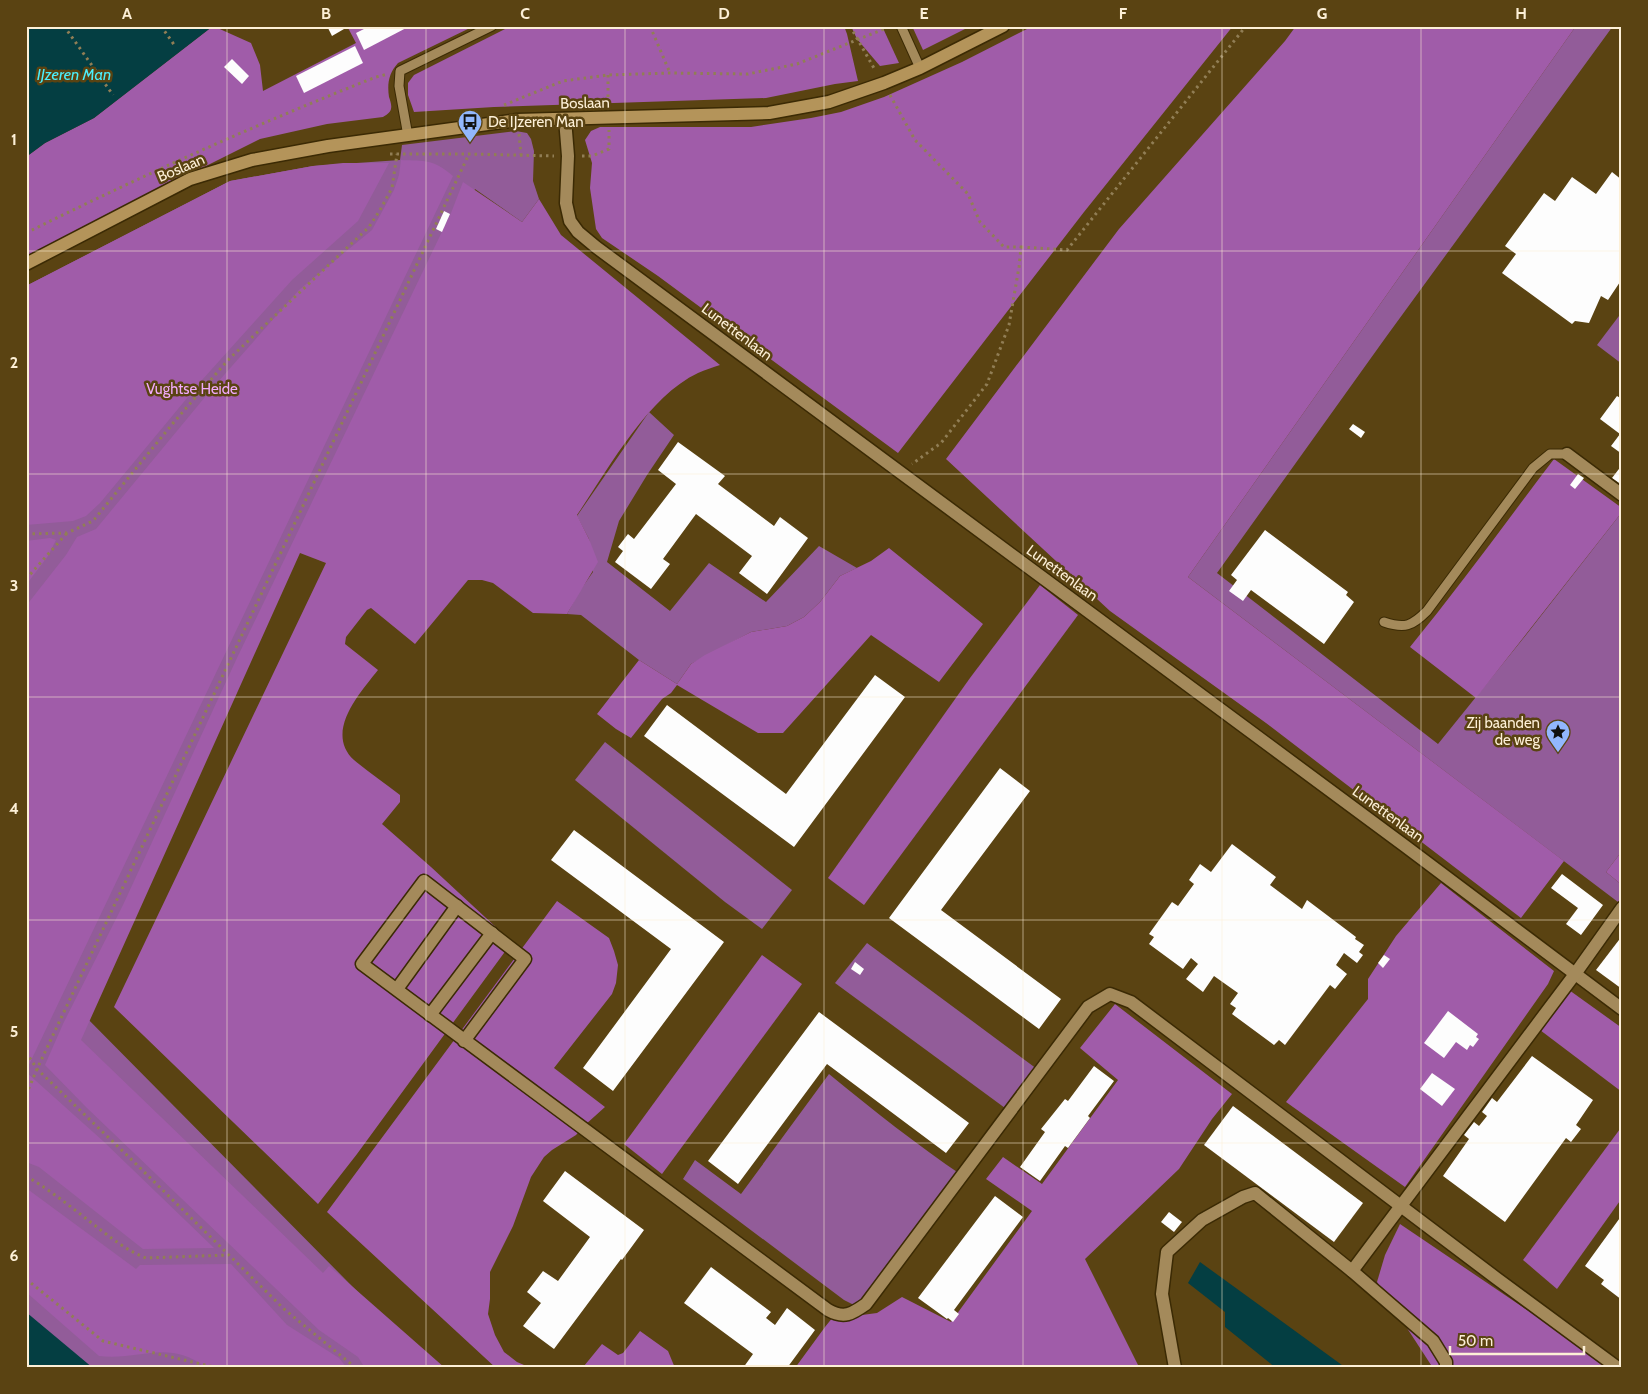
<svg xmlns="http://www.w3.org/2000/svg" width="1648" height="1394" viewBox="0 0 1648 1394" font-family="Cabin,sans-serif">
	<style>
		.green { fill: #925c99 }
		.forest { fill: #a05ca9 }
		.water { fill: #043e42 }
		.building { fill: #fdfdfd }
		.lines { fill: none; stroke-linecap: round; stroke-linejoin: round }
		.lane-casing { stroke: #3b2a04; stroke-width: 11 }
		.street-casing { stroke: #3b2a04; stroke-width: 15 }
		.secondary-casing { stroke: #3b2a04; stroke-width: 15 }
		.path { stroke: #917e55; stroke-width: 3; stroke-dasharray: 2.5 4; stroke-linecap: butt }
		.lane { stroke: #a48a5b; stroke-width: 9 }
		.street { stroke: #a48a5b; stroke-width: 12 }
		.secondary { stroke: #b4945a; stroke-width: 12 }
		.grid { fill: none; stroke: #fdf0d7; stroke-width: 1; stroke-opacity: 0.55 }
		.labels { text-anchor: middle; dominant-baseline: central; stroke-width: 5; stroke-linejoin: round; paint-order: stroke }
		.street-label { font-size: 15px; fill: #fdf0d7; stroke: #5a4312 }
		.poi-label { font-size: 15px; fill: #fdf0d7; stroke: #5a4312; text-anchor: start }
		.park-label { font-size: 15px; fill: #f1aafb; stroke: #5a4312 }
		.water-label { font-size: 16px; font-style: italic; fill: #4af0fd; stroke: #5a4312 }
		.neatline { fill: none; stroke: #fdf0d7; stroke-width: 2 }
		.grid-label { font-size: 16px; text-anchor: middle; font-weight: bold; fill: #fdf0d7 }
	</style>
	<rect width="100%" height="100%" fill="#5a4312"/>
	<g class="green">
		<path d="M 1576,26 L 1613,26 L 1386,337 L 1217,573 L 1438,744 L 1526,635 L 1622,512 L 1622,851 L 1606,872 L 1622,885 L 1622,897 L 1618,902 L 1188,577 Z"/>
		<path d="M 516,131 L 527,133 L 531,139 L 534,151 L 533,181 L 539,199 L 522,222 L 475,189 L 76,1007 L 433,1368 L 26,1368 L 26,286 L 230,181 L 313,166 L 400,160 L 402,145 Z"/>
		<path d="M 1622,312 L 1622,364 L 1597,345 Z"/>
		<path d="M 649,412 L 674,435 L 647,475 L 619,521 L 607,562 L 670,611 L 709,563 L 766,602 L 819,546 L 857,568 L 840,576 L 820,602 L 804,617 L 787,626 L 751,632 L 691,664 L 677,684 L 639,660 L 581,615 L 567,614 L 579,592 L 593,572 L 589,539 L 577,516 Z"/>
		<path d="M 605,742 L 792,890 L 762,929 L 725,902 L 575,780 Z"/>
		<path d="M 867,943 L 1037,1069 L 1005,1108 L 835,983 Z"/>
		<path d="M 829,1074 C 873,1110 917,1145 963,1176 L 870,1295 L 854,1305 L 844,1300 L 683,1179 L 695,1160 L 741,1194 Z"/>
	</g>
	<g class="forest">
		<path d="M 213,26 L 251,43 L 260,65 L 263,91 L 356,43 L 347,26 L 474,26 L 398,63 C 389,73 387,83 389,97 C 390,100 392,105 391,109 C 390,113 386,115 383,117 L 327,124 L 260,139 L 26,256 L 26,157 L 45,143 L 94,118 Z"/>
		<path d="M 511,26 L 844,26 L 847,34 L 858,81 L 835,84 L 766,98 L 494,107 L 414,112 L 408,95 L 408,83 L 414,75 Z"/>
		<path d="M 851,26 L 882,26 L 899,63 L 880,66 L 857,39 Z"/>
		<path d="M 912,26 L 971,26 L 923,50 Z"/>
		<path d="M 1033,26 L 1233,26 L 1084,212 L 898,453 L 658,276 L 602,238 L 596,229 L 590,188 L 592,163 L 585,140 L 591,131 L 600,127 L 751,127 L 811,118 L 841,112 L 884,97 L 962,62 Z"/>
		<path d="M 1296,26 L 1576,26 L 1188,577 L 1564,861 L 1521,918 L 1266,723 L 1110,611 L 946,459 L 1119,229 L 1285,41 Z"/>
		<path d="M 401,160 C 426,161 433,159 453,176 L 26,1071 L 26,606 L 66,555 L 77,537 L 96,529 L 210,391 L 299,290 L 372,230 L 394,190 L 399,175 Z"/>
		<path d="M 343,163 L 389,163 L 358,221 L 292,280 L 202,380 L 100,503 L 86,516 L 73,521 L 26,525 L 26,286 L 230,181 L 313,166 Z"/>
		<path d="M 463,182 L 522,222 L 539,199 L 561,235 L 720,365 C 713,367 705,370 698,373 C 647,397 608,470 577,515 L 589,539 L 598,562 L 567,614 L 533,613 L 493,583 L 482,580 L 468,580 L 415,644 L 371,608 L 367,610 L 346,637 L 345,644 L 378,670 C 360,693 324,732 354,760 C 368,772 385,783 400,795 L 400,802 L 382,824 L 431,867 L 512,942 L 357,1154 L 318,1204 L 114,1007 L 326,563 L 300,553 L 81,1040 L 323,1273 L 329,1266 L 445,1368 L 365,1368 L 358,1357 L 319,1330 L 87,1108 L 45,1065 L 63,1024 L 123,905 L 237,658 L 451,213 Z"/>
		<path d="M 1554,459 L 1622,508 L 1622,512 L 1476,698 L 1410,647 C 1460,586 1506,522 1554,459 Z"/>
		<path d="M 50,538 L 56,540 L 48,556 L 26,585 L 26,541 Z"/>
		<path d="M 889,548 L 983,624 L 939,682 L 871,635 L 783,733 L 758,733 L 677,685 L 671,693 L 662,699 L 631,738 L 616,729 L 597,714 L 639,660 L 677,684 L 691,664 L 705,655 L 751,632 L 787,626 L 804,617 L 820,602 L 840,576 L 871,561 Z"/>
		<path d="M 1040,585 L 1078,615 L 864,905 L 828,878 L 970,678 Z"/>
		<path d="M 1622,851 L 1622,885 L 1606,872 Z"/>
		<path d="M 1441,883 L 1554,971 L 1548,984 L 1405,1187 L 1286,1102 L 1368,999 L 1368,979 L 1396,936 Z"/>
		<path d="M 557,901 L 609,938 L 614,951 L 618,965 L 616,983 L 612,994 L 554,1068 L 605,1107 L 585,1125 L 576,1135 L 552,1150 L 544,1157 L 531,1177 L 513,1226 L 490,1272 L 490,1299 L 488,1314 L 495,1335 L 504,1352 L 517,1362 L 531,1368 L 496,1368 L 327,1212 Z"/>
		<path d="M 762,955 L 802,984 L 662,1174 L 624,1144 Z"/>
		<path d="M 1569,990 L 1622,1028 L 1622,1092 L 1540,1030 Z"/>
		<path d="M 1115,1004 L 1232,1094 L 1212,1119 L 1179,1169 L 1085,1259 L 1139,1367 L 795,1368 L 825,1327 L 837,1312 L 847,1317 L 877,1313 L 902,1297 L 951,1322 L 1032,1211 L 986,1179 L 1003,1157 L 1042,1184 L 1118,1080 L 1080,1048 Z"/>
		<path d="M 26,1072 L 103,1141 L 214,1248 L 143,1249 L 39,1167 L 26,1162 Z"/>
		<path d="M 1620,1129 L 1622,1131 L 1622,1198 L 1557,1289 L 1523,1260 Z"/>
		<path d="M 26,1188 L 136,1269 L 140,1265 L 231,1264 L 287,1325 L 339,1358 L 347,1368 L 206,1368 C 169,1338 140,1361 99,1356 L 26,1292 Z"/>
		<path d="M 1400,1224 L 1539,1318 L 1607,1368 L 1433,1368 L 1377,1282 L 1385,1255 Z"/>
		<path d="M 640,1331 L 668,1351 L 675,1368 L 581,1368 L 584,1366 L 602,1344 L 618,1355 L 623,1353 Z"/>
	</g>
	<g class="water">
		<path d="M 26,26 L 213,26 L 94,118 L 45,143 L 26,157 Z"/>
		<path d="M 1200,1262 L 1346,1368 L 1276,1368 L 1225,1327 L 1225,1312 L 1188,1283 Z"/>
		<path d="M 26,1312 L 93,1368 L 26,1368 Z"/>
	</g>
	<g class="building">
		<path d="M 327,26 L 342,26 L 344,29 L 332,36 Z"/>
		<path d="M 370,26 L 410,26 L 364,50 L 356,33 Z"/>
		<path d="M 355,46 L 363,63 L 304,93 L 296,76 Z"/>
		<path d="M 232,59 L 249,76 L 242,84 L 224,67 Z"/>
		<path d="M 1612,172 L 1622,180 L 1622,279 L 1608,300 L 1601,296 L 1589,323 L 1575,321 L 1572,324 L 1502,273 L 1516,254 L 1505,246 L 1544,193 L 1555,201 L 1572,177 L 1596,194 Z"/>
		<path d="M 444,211 L 450,214 L 442,232 L 436,229 Z"/>
		<path d="M 1617,396 L 1622,399 L 1622,454 L 1611,446 L 1620,434 L 1600,419 Z"/>
		<path d="M 1353,424 L 1365,432 L 1361,438 L 1349,429 Z"/>
		<path d="M 678,442 L 725,476 L 718,484 L 774,526 L 780,517 L 808,538 L 767,594 L 739,573 L 752,556 L 696,514 L 663,559 L 670,564 L 651,589 L 615,562 L 623,551 L 618,547 L 628,534 L 634,539 L 676,484 L 658,470 Z"/>
		<path d="M 1622,465 L 1622,485 L 1612,478 Z"/>
		<path d="M 1578,474 L 1584,478 L 1575,489 L 1570,485 Z"/>
		<path d="M 1265,530 L 1348,592 L 1346,595 L 1354,602 L 1324,644 L 1251,590 L 1243,601 L 1229,591 L 1237,580 L 1231,575 Z"/>
		<path d="M 875,675 L 905,697 L 794,847 L 644,736 L 667,705 L 786,794 Z"/>
		<path d="M 1000,768 L 1030,791 L 941,910 L 1061,999 L 1039,1029 L 889,918 Z"/>
		<path d="M 574,830 L 724,942 L 613,1091 L 583,1068 L 671,949 L 551,860 Z"/>
		<path d="M 1232,844 L 1276,877 L 1270,885 L 1302,909 L 1307,900 L 1356,937 L 1355,939 L 1364,945 L 1359,952 L 1363,955 L 1357,963 L 1344,953 L 1336,965 L 1347,974 L 1335,989 L 1330,985 L 1285,1045 L 1279,1040 L 1274,1045 L 1232,1014 L 1236,1008 L 1230,1004 L 1238,993 L 1214,976 L 1203,992 L 1186,979 L 1198,964 L 1191,958 L 1183,969 L 1149,944 L 1154,937 L 1149,934 L 1172,902 L 1178,906 L 1194,884 L 1189,880 L 1200,864 L 1211,872 Z"/>
		<path d="M 1562,874 L 1603,905 L 1581,935 L 1566,924 L 1578,908 L 1551,888 Z"/>
		<path d="M 1622,936 L 1622,989 L 1596,970 Z"/>
		<path d="M 1384,955 L 1390,959 L 1383,968 L 1378,963 Z"/>
		<path d="M 855,962 L 864,969 L 860,975 L 851,969 Z"/>
		<path d="M 1448,1011 L 1478,1034 L 1476,1037 L 1479,1039 L 1473,1047 L 1470,1045 L 1467,1050 L 1456,1042 L 1444,1058 L 1424,1043 Z"/>
		<path d="M 819,1012 L 969,1123 L 946,1153 L 827,1064 L 738,1184 L 708,1161 Z"/>
		<path d="M 1532,1056 L 1593,1100 L 1576,1125 L 1581,1129 L 1571,1142 L 1566,1138 L 1505,1222 L 1443,1176 L 1469,1139 L 1464,1135 L 1474,1122 L 1479,1126 L 1487,1116 L 1482,1112 L 1492,1098 L 1497,1102 Z"/>
		<path d="M 1094,1066 L 1114,1081 L 1088,1116 L 1090,1118 L 1068,1148 L 1065,1146 L 1040,1181 L 1020,1167 L 1045,1132 L 1041,1129 L 1065,1099 L 1068,1101 Z"/>
		<path d="M 1432,1073 L 1455,1089 L 1442,1106 L 1420,1089 Z"/>
		<path d="M 1233,1106 L 1363,1203 L 1334,1242 L 1204,1145 Z"/>
		<path d="M 565,1171 L 644,1230 L 622,1260 L 621,1259 L 554,1349 L 523,1326 L 541,1303 L 527,1292 L 543,1271 L 558,1281 L 590,1237 L 543,1201 Z"/>
		<path d="M 995,1196 L 1023,1217 L 954,1310 L 959,1314 L 953,1322 L 948,1318 L 947,1319 L 918,1298 Z"/>
		<path d="M 1169,1212 L 1182,1222 L 1174,1232 L 1161,1222 Z"/>
		<path d="M 1622,1215 L 1622,1300 L 1601,1284 L 1604,1280 L 1585,1266 Z"/>
		<path d="M 711,1267 L 771,1312 L 766,1318 L 775,1325 L 787,1308 L 815,1330 L 787,1368 L 743,1368 L 753,1354 L 684,1303 Z"/>
	</g>
	<g class="lines">
		<defs>
			<g id="lane">
				<path d="M 901,26 L 920,68"/>
				<path d="M 408,136 L 399,86 L 400,71 L 492,26"/>
				<path d="M 1384,622 C 1405,629 1412,626 1427,611 L 1533,468 L 1550,454 L 1567,454"/>
			</g>
			<g id="street">
				<path d="M 565,119 L 568,156 L 566,203 L 570,221 L 578,232 L 596,247 L 1405,846 L 1622,1009"/>
				<path d="M 1567,454 L 1622,495"/>
				<path d="M 397,989 L 457,906"/>
				<path d="M 430,1015 L 492,933"/>
				<path d="M 464,1041 L 525,959 L 424,881 L 362,964 L 828,1310 C 844,1319 852,1314 866,1304 L 1088,1007 L 1110,994 L 1131,1002 L 1496,1278 L 1618,1368"/>
				<path d="M 1352,1271 L 1575,974 L 1622,908"/>
				<path d="M 1175,1368 L 1162,1294 L 1167,1252 L 1202,1220 L 1243,1197 L 1255,1193 L 1352,1271 L 1433,1341 L 1446,1362 L 1446,1368"/>
			</g>
			<path id="secondary" d="M 26,264 L 190,179 L 252,160 L 328,146 L 517,120 L 769,113 L 829,102 L 884,83 L 920,68 L 1003,26"/>
		</defs>
		<use href="#lane" class="lane-casing"/>
		<use href="#street" class="street-casing"/>
		<use href="#secondary" class="secondary-casing"/>
		<g class="path">
			<path d="M 64,26 L 113,95"/>
			<path d="M 161,26 L 175,46"/>
			<path d="M 650,26 L 670,73"/>
			<path d="M 850,26 L 875,70"/>
			<path d="M 608,75 L 608,104"/>
			<path d="M 890,95 L 915,140 L 968,194 L 980,222 L 1004,247 L 1021,247 L 1019,267 L 1009,325 L 987,384 L 941,443 L 912,464"/>
			<path d="M 504,105 L 563,81 L 608,75 L 670,73 L 748,74 L 797,64 L 889,27"/>
			<path d="M 519,134 L 521,155"/>
			<path d="M 390,154 L 469,154 L 554,156"/>
			<path d="M 582,156 L 592,156 L 609,149 L 609,130"/>
			<path d="M 26,233 C 141,176 257,124 376,77 L 388,74"/>
			<path d="M 1021,247 L 1067,250 L 1246,26"/>
			<path d="M 26,534 L 67,533 L 93,521 L 174,422 L 229,359 L 369,227 L 380,210 L 392,188 L 397,154"/>
			<path d="M 26,579 L 67,533"/>
			<path d="M 26,1052 L 37,1069 L 134,1162 L 284,1309 L 356,1368"/>
			<path d="M 26,1095 L 37,1069 L 469,154"/>
			<path d="M 26,1176 C 50,1190 71,1207 93,1224 C 110,1237 127,1251 146,1258 L 228,1255"/>
			<path d="M 26,1279 L 103,1341 L 218,1368"/>
		</g>
		<use href="#lane" class="lane"/>
		<use href="#street" class="street"/>
		<use href="#secondary" class="secondary"/>
	</g>
	<path class="grid" d="M 227,26 L 227,1368M 426,26 L 426,1368M 625,26 L 625,1368M 824,26 L 824,1368M 1023,26 L 1023,1368M 1222,26 L 1222,1368M 1421,26 L 1421,1368M 26,251 L 1622,251M 26,474 L 1622,474M 26,697 L 1622,697M 26,920 L 1622,920M 26,1143 L 1622,1143"/>
	<defs>
		<symbol id="bus-pin" viewBox="-11 -11 22 30"><path d="M0 17L-7.5 6A9.5 9.5 0 1 1 7.5 6Z" fill="#92b7fd" stroke="#5a4312"/><path d="M-5-6H5V4H4V6H2V4H-2V6H-4V4H-5ZM-3.5-4V0h7V-4ZM-3.5 1.2v1.5H-2V1.2ZM2 1.2v1.5H3.5V1.2Z" fill="#111"/></symbol>
		<symbol id="sight-pin" viewBox="-11 -11 22 30"><path d="M0 17L-7.5 6A9.5 9.5 0 1 1 7.5 6Z" fill="#92b7fd" stroke="#5a4312"/><path d="M0-6L1.8-2.2L6-1.7L2.9 1.2L3.7 5.4L0 3.3L-3.7 5.4L-2.9 1.2L-6-1.7L-1.8-2.2Z" fill="#111"/></symbol>
	</defs>
	<g fill-rule="evenodd">
		<use href="#bus-pin" x="456" y="108" width="28" height="38"/>
		<use href="#sight-pin" x="1544" y="718" width="28" height="38"/>
	</g>
	<g class="labels">
		<g class="street-label">
			<text transform="translate(585 103) rotate(-1)">Boslaan</text>
			<text transform="translate(181 168) rotate(-23)">Boslaan</text>
			<text transform="translate(737 332) rotate(37)">Lunettenlaan</text>
			<text transform="translate(1062 573) rotate(36)">Lunettenlaan</text>
			<text transform="translate(1388 814) rotate(36)">Lunettenlaan</text>
		</g>
		<g class="poi-label">
			<text x="488" y="122">De IJzeren Man</text>
			<text x="1540" y="723" text-anchor="end">Zij baanden<tspan x="1540" dy="17">de weg</tspan></text>
		</g>
		<g class="park-label">
			<text x="192" y="389">Vughtse Heide</text>
		</g>
		<g class="water-label">
			<text x="74" y="74">IJzeren Man</text>
		</g>
	</g>
	<rect width="1648" height="1394" fill="none" stroke="#5a4312" stroke-width="55"/>
	<path d="M1450 1346v8h134v-8" fill="none" stroke="#fdf0d7" stroke-width="2.5"/>
	<text x="1458" y="1346" font-size="15" fill="#fdf0d7" stroke="#5a4312" stroke-width="4" paint-order="stroke">50 m</text>
	<rect x="28" y="28" width="1592" height="1338" class="neatline"/>
	<g class="grid-label">
		<text x="127" y="19">A</text>
		<text x="326" y="19">B</text>
		<text x="525" y="19">C</text>
		<text x="724" y="19">D</text>
		<text x="924" y="19">E</text>
		<text x="1123" y="19">F</text>
		<text x="1322" y="19">G</text>
		<text x="1521" y="19">H</text>
		<text x="14" y="145">1</text>
		<text x="14" y="368">2</text>
		<text x="14" y="591">3</text>
		<text x="14" y="814">4</text>
		<text x="14" y="1037">5</text>
		<text x="14" y="1261">6</text>
	</g>
</svg>
